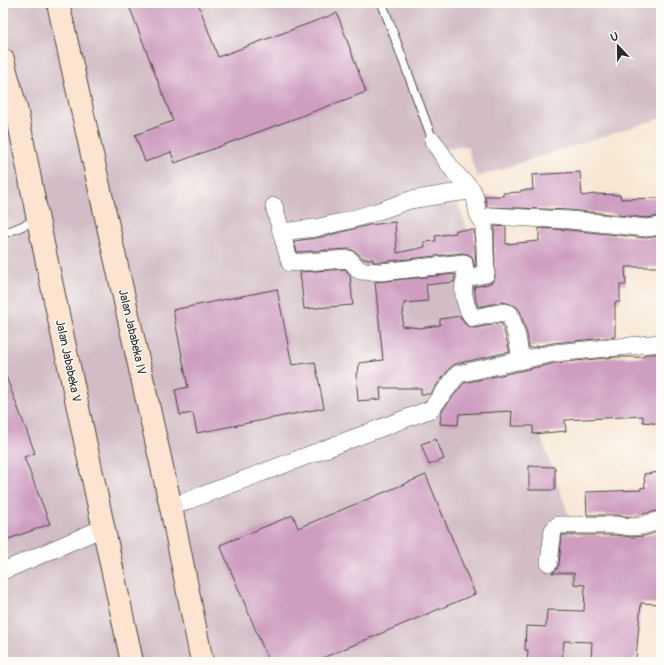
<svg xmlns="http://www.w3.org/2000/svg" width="664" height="665" viewBox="0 0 664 665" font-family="Pangolin,sans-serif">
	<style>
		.industrial { fill: #d2bdc6 }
		.building { fill: #ce9dc0 }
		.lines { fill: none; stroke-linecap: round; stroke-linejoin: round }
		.lane-casing { stroke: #4a4744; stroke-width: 10 }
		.street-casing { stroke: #4a4744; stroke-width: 18 }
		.secondary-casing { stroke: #4a4744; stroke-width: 24 }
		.lane { stroke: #fff; stroke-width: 8 }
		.street { stroke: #fff; stroke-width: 17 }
		.secondary { stroke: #fde4d0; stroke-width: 22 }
		.labels { text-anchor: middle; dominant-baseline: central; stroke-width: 3; stroke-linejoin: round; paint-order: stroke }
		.street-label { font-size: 12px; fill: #2b2b2b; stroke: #fdfcf7 }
	</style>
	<rect width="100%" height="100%" fill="#fdfcf7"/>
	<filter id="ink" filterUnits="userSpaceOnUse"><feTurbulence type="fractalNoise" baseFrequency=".025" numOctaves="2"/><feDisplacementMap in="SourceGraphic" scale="8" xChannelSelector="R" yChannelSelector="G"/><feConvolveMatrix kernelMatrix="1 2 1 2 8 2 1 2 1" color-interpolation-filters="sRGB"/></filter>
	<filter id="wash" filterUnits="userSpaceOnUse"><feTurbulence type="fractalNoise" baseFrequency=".012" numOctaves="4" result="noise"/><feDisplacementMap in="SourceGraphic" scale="16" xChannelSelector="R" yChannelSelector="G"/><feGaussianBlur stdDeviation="0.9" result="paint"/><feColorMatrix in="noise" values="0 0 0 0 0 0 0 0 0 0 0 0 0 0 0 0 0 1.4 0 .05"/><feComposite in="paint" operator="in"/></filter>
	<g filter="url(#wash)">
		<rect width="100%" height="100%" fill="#f7e6d2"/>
		<path class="industrial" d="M 3,3 L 661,3 L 661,118 L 477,177 L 467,146 L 439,150 L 621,662 L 3,662 Z"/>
		<g id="blocks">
			<g class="building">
				<path d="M 128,3 L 198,3 L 218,57 L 337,13 L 366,92 L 175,163 L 171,152 L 145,162 L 135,135 L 173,121 Z"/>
				<path d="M 580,172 L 582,196 L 595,194 L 620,195 L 621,199 L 661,198 L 661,216 L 647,218 L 570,210 L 487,207 L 485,196 L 503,196 L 503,193 L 521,192 L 521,190 L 533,190 L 532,175 Z"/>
				<path d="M 395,222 L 397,253 L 425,247 L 424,242 L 436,241 L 435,236 L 456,233 L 456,230 L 474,230 L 476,266 L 474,266 L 472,257 L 468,254 L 463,253 L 381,262 L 373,262 L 373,259 L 363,259 L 356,252 L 349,249 L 297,252 L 294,241 L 317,238 L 369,225 Z"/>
				<path d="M 494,226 L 506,227 L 506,244 L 539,241 L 539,228 L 569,230 L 646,238 L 660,236 L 660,267 L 625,267 L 626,285 L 620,285 L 620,302 L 615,302 L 615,337 L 553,343 L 529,348 L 527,334 L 520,311 L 517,307 L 507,303 L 502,302 L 478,307 L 476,301 L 474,287 L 488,284 L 492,282 L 495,278 Z"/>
				<path d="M 345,269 L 350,275 L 353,305 L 304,309 L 300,272 Z"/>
				<path d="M 455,274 L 454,282 L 426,285 L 428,301 L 404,303 L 402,326 L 420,328 L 440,325 L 440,319 L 460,316 L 465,324 L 470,327 L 475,328 L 502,323 L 510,352 L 455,364 L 450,368 L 430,394 L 421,394 L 421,388 L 380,388 L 381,399 L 358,401 L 356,373 L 358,373 L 359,363 L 383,360 L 375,282 Z"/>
				<path d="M 277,289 L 292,365 L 315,362 L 324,408 L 197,433 L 193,413 L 180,415 L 175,390 L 188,387 L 173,310 Z"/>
				<path d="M 648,354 L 661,354 L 661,424 L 643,422 L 643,416 L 565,420 L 566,431 L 533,434 L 533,426 L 511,426 L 512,411 L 459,414 L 458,425 L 440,424 L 441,412 L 464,383 L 556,363 L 615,357 L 644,357 L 644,355 Z"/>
				<path d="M 4,371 L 35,453 L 24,457 L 50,524 L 3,541 L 3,372 Z"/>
				<path d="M 436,439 L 444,459 L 429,465 L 421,444 Z"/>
				<path d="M 529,466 L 555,467 L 555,490 L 529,490 Z"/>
				<path d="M 661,472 L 661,510 L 631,517 L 617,515 L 587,515 L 586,492 L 641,490 L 641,487 L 645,488 L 644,474 Z"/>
				<path d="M 426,475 L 475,594 L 313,662 L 269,662 L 220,545 L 293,515 L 298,528 Z"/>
				<path d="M 660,531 L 659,567 L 661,567 L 661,604 L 641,603 L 636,658 L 634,658 L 634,662 L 591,662 L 592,642 L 564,641 L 562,662 L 527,662 L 528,650 L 525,650 L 526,626 L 546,627 L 547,610 L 584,611 L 585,585 L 574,584 L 574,573 L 552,573 L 557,569 L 559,564 L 562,535 L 616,535 L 632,537 L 644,536 Z"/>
			</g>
		</g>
	</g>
	<g filter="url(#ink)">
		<use href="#blocks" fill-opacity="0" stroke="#4a4744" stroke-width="1"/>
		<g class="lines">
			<defs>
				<g id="lane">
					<path d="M 382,3 L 433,141"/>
					<path d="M 3,116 L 16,113"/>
					<path d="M 3,234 L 37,220"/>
				</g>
				<g id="street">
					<path d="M 433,141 C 442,153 449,167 459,177 C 463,182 469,185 472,190 C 479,201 473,213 484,222"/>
					<path d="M 274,206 L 290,263 L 349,259 L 360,271 L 381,272 L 464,263 L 466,278"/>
					<path d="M 281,232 L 315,228 L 346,221 L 376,212 L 410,200 L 453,193 L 473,191"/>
					<path d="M 521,360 L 517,337 L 510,314 L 504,312 L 473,318 C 466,309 460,289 466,278 L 486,274 L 484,222 L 486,218 L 490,216 L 570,220 L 647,228 L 661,226"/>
					<path d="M 171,507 L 431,409 L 458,374 L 554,353 L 661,343"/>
					<path d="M 549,563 L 553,530 L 558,525 L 617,525 L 631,527 L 641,526 L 661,520"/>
					<path d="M 3,571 L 103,528"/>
				</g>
				<g id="secondary">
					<path d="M 58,3 L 171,507 L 202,662"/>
					<path d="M 3,60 L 17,112 L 38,220 L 132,662"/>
				</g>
			</defs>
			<use href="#lane" class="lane-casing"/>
			<use href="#street" class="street-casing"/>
			<use href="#secondary" class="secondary-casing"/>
			<use href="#lane" class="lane"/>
			<use href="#street" class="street"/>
			<use href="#secondary" class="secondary"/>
		</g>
	</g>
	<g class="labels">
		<g class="street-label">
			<text transform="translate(132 332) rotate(77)">Jalan Jababeka IV</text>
			<text transform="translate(68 361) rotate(78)">Jalan Jababeka V</text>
		</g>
	</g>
	<rect width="664" height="665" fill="none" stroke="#fdfcf7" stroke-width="16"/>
	<g transform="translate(618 46) rotate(338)" stroke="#fdfcf7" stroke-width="3" paint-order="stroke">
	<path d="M0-3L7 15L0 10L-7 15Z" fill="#2b2b2b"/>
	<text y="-6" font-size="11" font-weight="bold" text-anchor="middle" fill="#2b2b2b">U</text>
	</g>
</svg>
